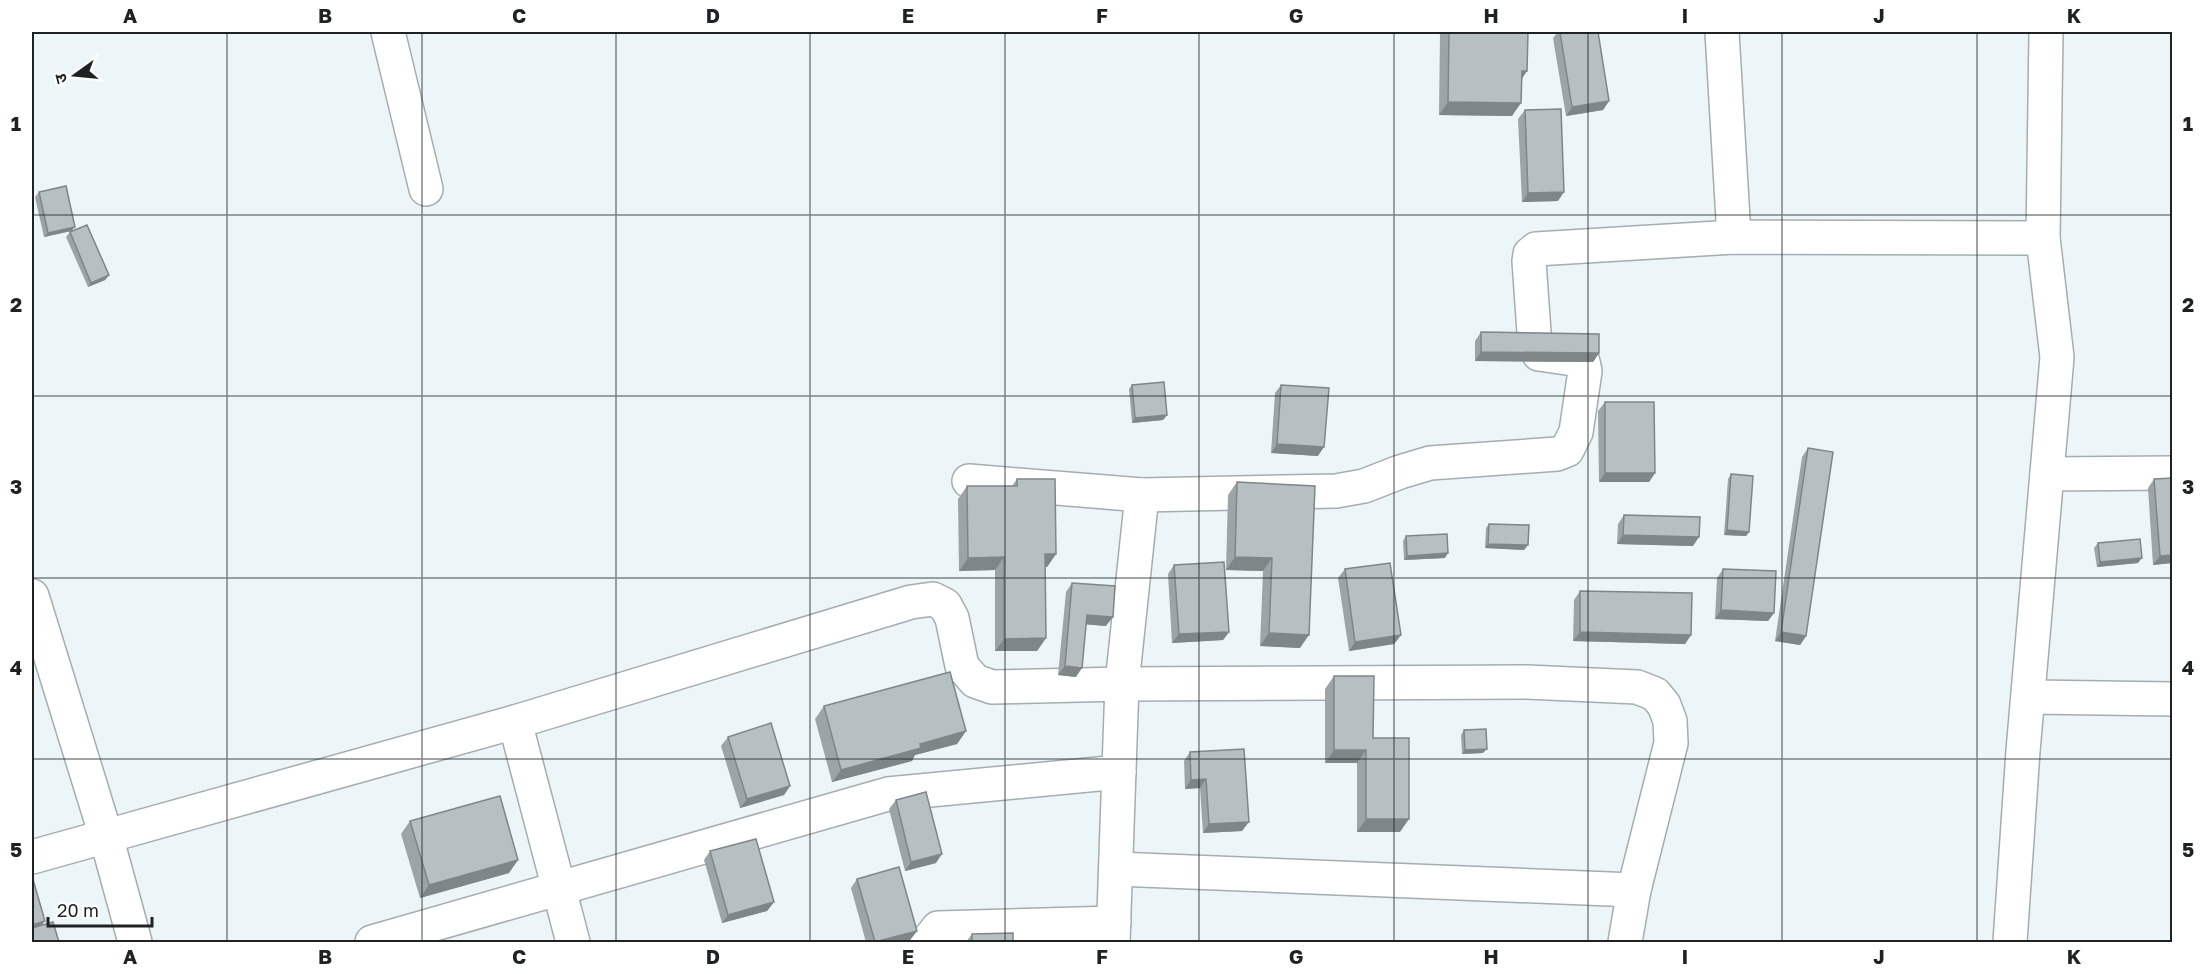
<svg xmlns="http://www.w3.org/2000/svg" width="2204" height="974" viewBox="0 0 2204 974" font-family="'Golos Text','Noto Sans Devanagari',sans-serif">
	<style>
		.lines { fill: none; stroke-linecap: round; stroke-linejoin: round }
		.minor-casing { stroke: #a4adb0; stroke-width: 36 }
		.minor { stroke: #fff; stroke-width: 33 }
		.wall { fill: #9da4a7 }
		.shaded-wall { fill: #7f8688 }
		.building { fill: #b6bfc2; stroke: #7f8688; stroke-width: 1.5 }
		.grid { fill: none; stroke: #1e2223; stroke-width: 1.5; stroke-opacity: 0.55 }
		.neatline { fill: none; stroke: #1e2223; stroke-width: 2 }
		.grid-label { font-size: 20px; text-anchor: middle; font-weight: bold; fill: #1e2223 }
	</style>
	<rect width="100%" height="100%" fill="#ecf6f8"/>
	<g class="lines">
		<defs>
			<g id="minor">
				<path d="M 388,32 L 426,189"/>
				<path d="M 1722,32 L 1734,237"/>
				<path d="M 2043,238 L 2046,32"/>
				<path d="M 2047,474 L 2172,473"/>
				<path d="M 969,481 L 1142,495 L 1336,491 L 1364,486 L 1400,472 L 1430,463 L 1557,454 L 1567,450 L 1576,432 L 1585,371 L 1583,362 L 1580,360 L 1539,354 L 1535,347 L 1529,261 L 1530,254 L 1536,249 L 1734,237 L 2043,238 L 2057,357 L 2023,751 L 2010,942"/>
				<path d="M 32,596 L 106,836 L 135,942"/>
				<path d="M 2028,697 L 2172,699"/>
				<path d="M 515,722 L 573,942"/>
				<path d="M 32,857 L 515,722 L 911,602 L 933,599 L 945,605 L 952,618 L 962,666 L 975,681 L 992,687 L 1122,684 L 1527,682 L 1637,687 L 1655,694 L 1664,705 L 1670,721 L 1671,743 L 1634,890 L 1625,942"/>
				<path d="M 1116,869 L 1634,890"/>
				<path d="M 372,942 L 888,794 L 1119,772"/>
				<path d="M 927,942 L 938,928 L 1114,923"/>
				<path d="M 1113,942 L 1122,684 L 1142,495"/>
			</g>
		</defs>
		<use href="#minor" class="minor-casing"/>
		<use href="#minor" class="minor"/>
	</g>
	<g class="wall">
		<path d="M 1440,32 L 1528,32 L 1527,71 L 1521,80 L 1512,116 L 1439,115 L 1440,33 Z"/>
		<path d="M 1558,32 L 1598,32 L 1609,101 L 1603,110 L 1566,116 L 1553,38 Z"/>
		<path d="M 1525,110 L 1558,201 L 1522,202 L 1518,119 Z"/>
		<path d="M 39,192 L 75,227 L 71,231 L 44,237 L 35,197 Z"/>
		<path d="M 70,232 L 109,275 L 105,280 L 88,287 L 66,237 Z"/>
		<path d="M 1481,332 L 1599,353 L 1593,362 L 1475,361 L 1475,341 Z"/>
		<path d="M 1132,385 L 1167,415 L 1163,420 L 1132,423 L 1129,389 Z"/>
		<path d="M 1281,385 L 1318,456 L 1271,453 L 1275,393 Z"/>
		<path d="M 1605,402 L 1655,473 L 1649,482 L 1599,482 L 1598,411 Z"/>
		<path d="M 1808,448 L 1806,636 L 1800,645 L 1775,641 L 1802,457 Z"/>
		<path d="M 1731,474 L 1749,532 L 1746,536 L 1724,535 L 1728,479 Z"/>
		<path d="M 2172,478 L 2172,563 L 2153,565 L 2148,488 L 2154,479 Z"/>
		<path d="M 1017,479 L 1056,554 L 1047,567 L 1045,567 L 1046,638 L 1037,651 L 995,651 L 995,570 L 959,571 L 958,499 L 967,486 L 1012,486 Z"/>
		<path d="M 1237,482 L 1315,486 L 1300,648 L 1260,646 L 1263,571 L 1226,570 L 1228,495 Z"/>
		<path d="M 1624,515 L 1693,546 L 1617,544 L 1618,524 Z"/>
		<path d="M 1489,524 L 1524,550 L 1485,548 L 1486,528 Z"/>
		<path d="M 1406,536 L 1445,558 L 1404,560 L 1403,541 Z"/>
		<path d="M 2098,543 L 2138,563 L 2097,567 L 2094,548 Z"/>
		<path d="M 1174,565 L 1229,632 L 1223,640 L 1172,643 L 1168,574 Z"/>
		<path d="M 1345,569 L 1401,635 L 1394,644 L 1349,651 L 1338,578 Z"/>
		<path d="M 1723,569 L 1774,613 L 1768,621 L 1715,619 L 1717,578 Z"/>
		<path d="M 1072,583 L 1106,626 L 1086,624 L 1076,677 L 1058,675 L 1066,592 Z"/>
		<path d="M 1580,591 L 1691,635 L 1685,644 L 1573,641 L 1574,600 Z"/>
		<path d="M 1334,676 L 1373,738 L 1400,832 L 1357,832 L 1357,763 L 1325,763 L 1325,689 Z"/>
		<path d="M 824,706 L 966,731 L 957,744 L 915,755 L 912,761 L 832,782 L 815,719 Z"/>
		<path d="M 1464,730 L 1483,753 L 1462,754 L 1461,735 Z"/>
		<path d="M 728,737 L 790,786 L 784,795 L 740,808 L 721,746 Z"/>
		<path d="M 1190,752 L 1242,831 L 1203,833 L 1200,788 L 1185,789 L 1184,761 Z"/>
		<path d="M 896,800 L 936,863 L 905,871 L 889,809 Z"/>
		<path d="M 410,821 L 509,873 L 420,898 L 401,834 Z"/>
		<path d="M 710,851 L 774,902 L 767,911 L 722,923 L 704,860 Z"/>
		<path d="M 857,879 L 917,931 L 910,940 L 902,942 L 866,942 L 851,888 Z"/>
		<path d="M 972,934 L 1013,942 L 966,942 Z"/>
	</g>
	<g class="shaded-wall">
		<path d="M 1522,71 L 1527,71 L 1518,84 Z"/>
		<path d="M 1609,101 L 1603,110 L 1566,116 L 1572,107 Z"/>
		<path d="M 1448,102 L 1521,103 L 1512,116 L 1439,115 Z"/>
		<path d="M 1564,192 L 1558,201 L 1522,202 L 1528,193 Z"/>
		<path d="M 75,227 L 71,231 L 44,237 L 48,233 Z"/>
		<path d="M 109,275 L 105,280 L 88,287 L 91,283 Z"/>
		<path d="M 1481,352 L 1599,353 L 1593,362 L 1475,361 Z"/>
		<path d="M 1167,415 L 1163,420 L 1132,423 L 1135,418 Z"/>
		<path d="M 1277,444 L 1324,447 L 1318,456 L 1271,453 Z"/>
		<path d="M 1605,473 L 1655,473 L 1649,482 L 1599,482 Z"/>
		<path d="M 1727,530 L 1749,532 L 1746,536 L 1724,535 Z"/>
		<path d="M 1623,535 L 1699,537 L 1693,546 L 1617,544 Z"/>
		<path d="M 1488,544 L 1528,545 L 1524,550 L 1485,548 Z"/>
		<path d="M 1448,553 L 1445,558 L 1404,560 L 1407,556 Z"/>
		<path d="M 1045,554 L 1056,554 L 1047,567 L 1036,567 Z"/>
		<path d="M 2172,555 L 2172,563 L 2153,565 L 2160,556 Z"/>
		<path d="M 1004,557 L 995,570 L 959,571 L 968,558 Z"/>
		<path d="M 1235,557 L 1272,558 L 1263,571 L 1226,570 Z"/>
		<path d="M 2142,558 L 2138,563 L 2097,567 L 2100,562 Z"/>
		<path d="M 1721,610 L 1774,613 L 1768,621 L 1715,619 Z"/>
		<path d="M 1087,615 L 1113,617 L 1106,626 L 1081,624 Z"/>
		<path d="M 1229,632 L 1223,640 L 1172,643 L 1179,634 Z"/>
		<path d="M 1580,632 L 1691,635 L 1685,644 L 1573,641 Z"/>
		<path d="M 1781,632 L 1806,636 L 1800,645 L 1775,641 Z"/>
		<path d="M 1269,633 L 1309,635 L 1300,648 L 1260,646 Z"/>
		<path d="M 1401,635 L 1394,644 L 1349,651 L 1355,642 Z"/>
		<path d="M 1046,638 L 1037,651 L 995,651 L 1004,639 Z"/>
		<path d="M 1065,666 L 1082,668 L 1076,677 L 1058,675 Z"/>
		<path d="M 966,731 L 957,744 L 915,755 L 912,761 L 832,782 L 841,770 L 920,744 Z"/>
		<path d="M 1487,749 L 1483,753 L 1462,754 L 1465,750 Z"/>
		<path d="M 1334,750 L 1366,750 L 1357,763 L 1325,763 Z"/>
		<path d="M 1206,779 L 1200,788 L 1185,789 L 1191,780 Z"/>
		<path d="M 790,786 L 784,795 L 740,808 L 747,799 Z"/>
		<path d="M 1366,819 L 1409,819 L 1400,832 L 1357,832 Z"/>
		<path d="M 1249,822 L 1242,831 L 1203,833 L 1209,824 Z"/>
		<path d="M 942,854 L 936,863 L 905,871 L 911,862 Z"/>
		<path d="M 518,860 L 509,873 L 420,898 L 429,885 Z"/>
		<path d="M 774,902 L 767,911 L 722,923 L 728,915 Z"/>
		<path d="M 45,921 L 38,930 L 32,932 L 32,925 Z"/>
		<path d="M 917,931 L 910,940 L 902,942 L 877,942 Z"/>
	</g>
	<g class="building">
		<path d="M 1449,32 L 1528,32 L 1527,71 L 1522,71 L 1521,103 L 1448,102 Z"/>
		<path d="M 1560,32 L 1598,32 L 1609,101 L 1572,107 Z"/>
		<path d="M 1561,109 L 1564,192 L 1528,193 L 1525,110 Z"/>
		<path d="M 66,186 L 75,227 L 48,233 L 39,192 Z"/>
		<path d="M 87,225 L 109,275 L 91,283 L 70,232 Z"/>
		<path d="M 1481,332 L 1599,334 L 1599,353 L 1481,352 Z"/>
		<path d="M 1164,382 L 1167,415 L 1135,418 L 1132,385 Z"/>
		<path d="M 1281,385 L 1329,388 L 1324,447 L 1277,444 Z"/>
		<path d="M 1605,402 L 1654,402 L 1655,473 L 1605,473 Z"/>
		<path d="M 1808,448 L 1833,452 L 1806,636 L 1781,632 Z"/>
		<path d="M 1731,474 L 1753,476 L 1749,532 L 1727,530 Z"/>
		<path d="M 2172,478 L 2172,555 L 2160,556 L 2154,479 Z"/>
		<path d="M 1017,479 L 1055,479 L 1056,554 L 1045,554 L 1046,638 L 1004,639 L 1004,557 L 968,558 L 967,486 L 1017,486 Z"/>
		<path d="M 1237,482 L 1315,486 L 1309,635 L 1269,633 L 1272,558 L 1235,557 Z"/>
		<path d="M 1624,515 L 1700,517 L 1699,537 L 1623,535 Z"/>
		<path d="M 1489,524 L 1529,525 L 1528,545 L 1488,544 Z"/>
		<path d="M 1447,534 L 1448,553 L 1407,556 L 1406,536 Z"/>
		<path d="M 2140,539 L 2142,558 L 2100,562 L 2098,543 Z"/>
		<path d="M 1224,562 L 1229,632 L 1179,634 L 1174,565 Z"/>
		<path d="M 1390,563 L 1401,635 L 1355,642 L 1345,569 Z"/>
		<path d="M 1723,569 L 1776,571 L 1774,613 L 1721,610 Z"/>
		<path d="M 1072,583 L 1115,586 L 1113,617 L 1087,615 L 1082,668 L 1065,666 Z"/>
		<path d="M 1580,591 L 1692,593 L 1691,635 L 1580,632 Z"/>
		<path d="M 950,672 L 966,731 L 920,744 L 921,748 L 841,770 L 824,706 Z"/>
		<path d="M 1334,676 L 1374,676 L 1373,738 L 1409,738 L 1409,819 L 1366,819 L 1366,750 L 1334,750 Z"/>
		<path d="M 771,723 L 790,786 L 747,799 L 728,737 Z"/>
		<path d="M 1486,729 L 1487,749 L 1465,750 L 1464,730 Z"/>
		<path d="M 1244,749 L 1249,822 L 1209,824 L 1206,779 L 1191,780 L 1190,752 Z"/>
		<path d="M 926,792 L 942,854 L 911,862 L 896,800 Z"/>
		<path d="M 500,796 L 518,860 L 429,885 L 410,821 Z"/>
		<path d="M 756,839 L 774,902 L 728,915 L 710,851 Z"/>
		<path d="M 899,867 L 917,931 L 875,942 L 857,879 Z"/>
		<path d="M 32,876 L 45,921 L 32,925 Z"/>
		<path d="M 53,922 L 59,942 L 32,942 L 32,928 Z"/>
		<path d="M 1013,933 L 1013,942 L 972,942 L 972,934 Z"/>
	</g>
	<path class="grid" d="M 227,32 L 227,942M 422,32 L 422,942M 616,32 L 616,942M 810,32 L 810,942M 1005,32 L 1005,942M 1199,32 L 1199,942M 1394,32 L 1394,942M 1588,32 L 1588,942M 1782,32 L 1782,942M 1977,32 L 1977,942M 32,215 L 2172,215M 32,396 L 2172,396M 32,578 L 2172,578M 32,759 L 2172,759"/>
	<rect width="2204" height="974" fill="none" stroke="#ffffff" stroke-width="66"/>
	<g transform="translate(75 75) rotate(255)" stroke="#ffffff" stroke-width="4.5" paint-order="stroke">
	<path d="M0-4.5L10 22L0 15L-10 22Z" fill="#1e2223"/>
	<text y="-9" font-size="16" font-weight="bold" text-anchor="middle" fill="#1e2223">उ</text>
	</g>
	<path d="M48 917v9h104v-9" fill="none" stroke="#1e2223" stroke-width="3"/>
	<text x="57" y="917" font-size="18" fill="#1e2223" stroke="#ffffff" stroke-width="4.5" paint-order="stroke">20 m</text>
	<rect x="33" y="33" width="2138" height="908" class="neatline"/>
	<g class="grid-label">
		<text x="130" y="23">A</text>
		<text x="325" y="23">B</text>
		<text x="519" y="23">C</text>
		<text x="713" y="23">D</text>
		<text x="908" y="23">E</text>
		<text x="1102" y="23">F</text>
		<text x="1296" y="23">G</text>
		<text x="1491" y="23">H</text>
		<text x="1685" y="23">I</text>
		<text x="1879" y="23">J</text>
		<text x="2074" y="23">K</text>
		<text x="16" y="131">1</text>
		<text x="2188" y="131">1</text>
		<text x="16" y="312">2</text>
		<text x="2188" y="312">2</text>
		<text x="16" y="494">3</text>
		<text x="2188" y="494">3</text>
		<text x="16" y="675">4</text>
		<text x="2188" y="675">4</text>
		<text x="16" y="857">5</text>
		<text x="2188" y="857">5</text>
		<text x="130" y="964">A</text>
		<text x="325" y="964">B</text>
		<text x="519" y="964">C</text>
		<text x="713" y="964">D</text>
		<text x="908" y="964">E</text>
		<text x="1102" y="964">F</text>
		<text x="1296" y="964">G</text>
		<text x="1491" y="964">H</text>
		<text x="1685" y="964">I</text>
		<text x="1879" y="964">J</text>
		<text x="2074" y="964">K</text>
	</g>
</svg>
